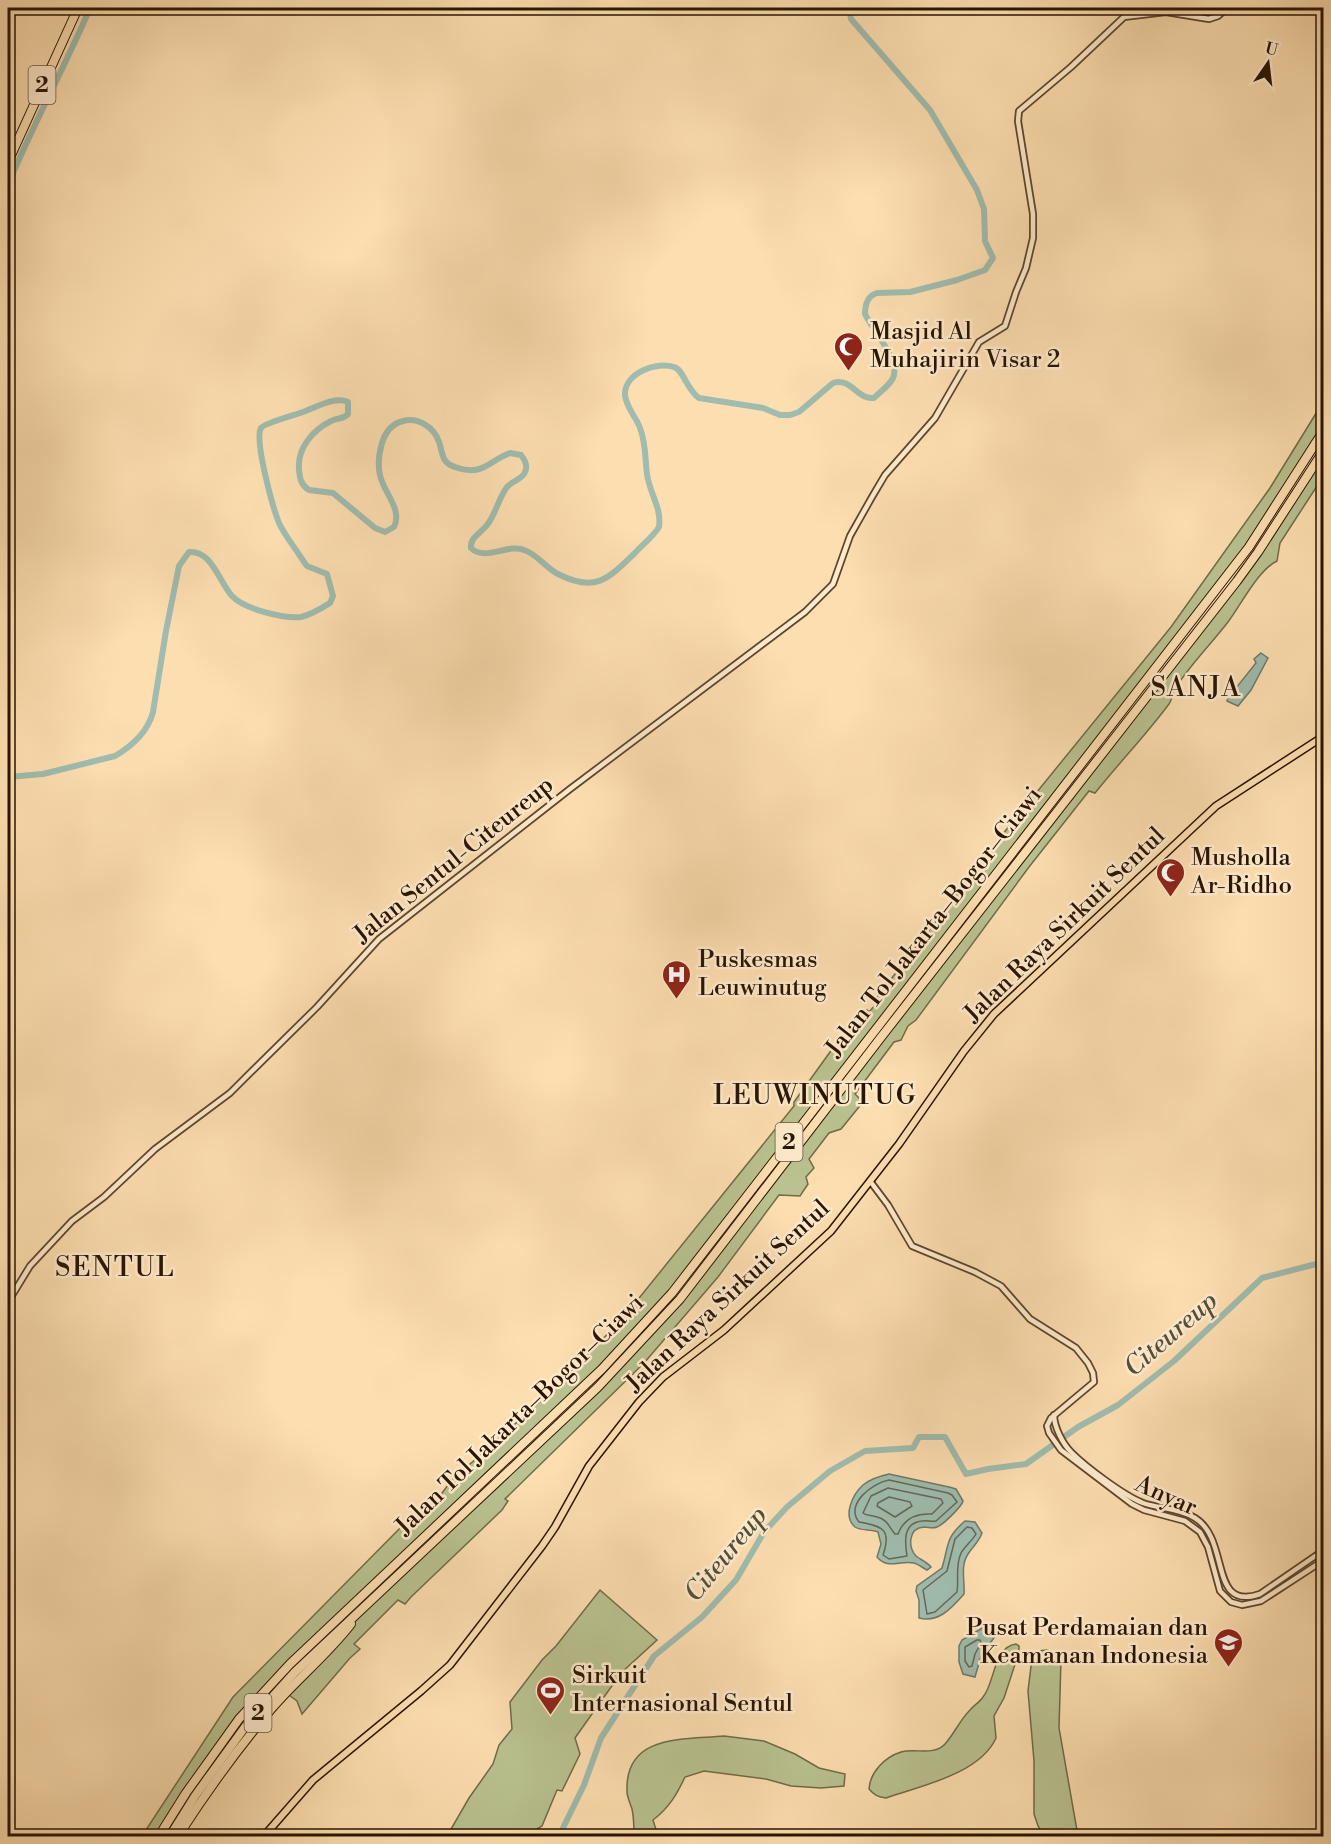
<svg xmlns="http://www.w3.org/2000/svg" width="1331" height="1844" viewBox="0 0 1331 1844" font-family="'Libre Bodoni',serif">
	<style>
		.green { fill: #b9c290; stroke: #706b48; stroke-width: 1.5 }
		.water { fill: #9fbcae; stroke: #6f7968; stroke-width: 1.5 }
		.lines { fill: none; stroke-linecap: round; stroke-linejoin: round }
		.shore { stroke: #646857; stroke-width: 1.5 }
		.river { stroke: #9fbcae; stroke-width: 6 }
		.minor-casing { stroke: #5d462c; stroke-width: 8 }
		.major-casing { stroke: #281400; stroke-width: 9 }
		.highway-casing { stroke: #281400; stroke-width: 10 }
		.minor { stroke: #feeacc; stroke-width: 4.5 }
		.major { stroke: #fddeb0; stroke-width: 6 }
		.highway { stroke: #fddeb0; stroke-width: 8 }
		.labels { text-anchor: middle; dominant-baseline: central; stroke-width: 5; stroke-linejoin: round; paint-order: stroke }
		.shield { fill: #feeacc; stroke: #68543d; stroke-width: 1.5 }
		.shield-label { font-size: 22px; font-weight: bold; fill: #281400 }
		.poi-label { font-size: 24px; fill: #281400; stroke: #feeacc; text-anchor: start }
		.street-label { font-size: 24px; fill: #281400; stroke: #feeacc }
		.water-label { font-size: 26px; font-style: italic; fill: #524f3d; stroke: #feeacc }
		.quarter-label { font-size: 27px; letter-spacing: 1.5px; fill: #281400; stroke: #feeacc }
	</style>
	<rect width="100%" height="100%" fill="#fddeb0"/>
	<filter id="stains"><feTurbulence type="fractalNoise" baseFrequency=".00333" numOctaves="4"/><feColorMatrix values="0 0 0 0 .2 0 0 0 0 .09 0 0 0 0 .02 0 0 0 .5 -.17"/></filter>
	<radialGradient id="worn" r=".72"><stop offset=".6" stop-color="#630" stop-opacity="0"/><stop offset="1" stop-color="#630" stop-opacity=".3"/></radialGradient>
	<g class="green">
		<path d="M 1323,402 L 1323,430 L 1249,547 L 704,1253 L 629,1340 L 256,1700 L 159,1836 L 142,1836 L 233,1697 L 412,1516 L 420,1521 L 422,1520 L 451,1481 L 553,1390 L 623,1318 L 794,1106 L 794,1102 L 848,1027 L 858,1024 L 867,1010 L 869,1012 L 877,1003 L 877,997 L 962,888 L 963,883 L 1171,627 L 1270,488 Z"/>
		<path d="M 1323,450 L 1323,480 L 1317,486 L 1280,543 L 1277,561 C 1258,570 1241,605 1228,622 C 1211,644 1191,664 1176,687 C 1172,692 1173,698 1169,704 C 1146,735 1119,763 1095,793 L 1089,791 L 1029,867 L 916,1020 L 908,1026 L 901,1040 L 894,1042 L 855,1094 L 863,1102 L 841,1129 L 829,1133 L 809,1159 L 814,1168 L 806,1177 L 808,1184 L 800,1196 L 779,1195 L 718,1277 L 644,1363 L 505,1499 L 508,1501 L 502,1510 L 411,1597 L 405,1604 L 398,1600 L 354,1644 L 360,1649 L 350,1658 L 302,1714 L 297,1701 L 286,1693 L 365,1606 L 598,1387 L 687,1291 L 1237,581 Z"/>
		<path d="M 600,1590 L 657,1640 L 621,1673 L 575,1738 L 580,1754 L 562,1791 L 557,1790 L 542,1826 L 529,1834 L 529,1836 L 447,1836 L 469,1798 L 493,1764 L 499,1745 L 512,1729 L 510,1702 L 542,1660 L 556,1646 Z"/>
		<path d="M 1016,1644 L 1019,1646 L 1019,1652 L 1004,1698 L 994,1716 L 996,1738 C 980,1774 920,1786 886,1798 C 878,1797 874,1795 869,1789 C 870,1772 885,1757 901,1752 C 915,1748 934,1756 945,1744 C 954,1734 960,1720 970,1710 C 974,1705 980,1702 983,1697 C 995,1683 993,1647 1016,1644 Z"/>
		<path d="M 1047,1650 L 1055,1653 L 1061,1660 L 1059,1728 L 1078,1836 L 1044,1836 L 1038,1826 L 1034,1814 L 1034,1761 L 1028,1691 L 1032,1658 L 1038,1651 Z"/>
		<path d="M 724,1736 L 764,1741 L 795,1754 L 819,1768 L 845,1774 L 844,1786 L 821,1788 L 791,1786 L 766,1779 L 704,1771 L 685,1777 C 677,1794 669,1808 653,1820 L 658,1836 L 634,1836 C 634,1827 634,1818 632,1809 C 630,1803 627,1797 627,1791 C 625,1734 683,1740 724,1736 Z"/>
	</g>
	<g class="water">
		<path d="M 1261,653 L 1268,658 L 1251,690 L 1238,706 L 1227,701 L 1228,698 L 1256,663 L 1254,659 Z"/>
		<path d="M 889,1474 L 949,1487 L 956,1489 L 963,1501 C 962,1506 943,1525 937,1527 C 932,1529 929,1527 924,1527 C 908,1528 908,1547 916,1556 C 921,1560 927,1562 931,1567 L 927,1570 C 923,1568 918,1564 914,1563 C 899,1560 888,1570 877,1557 L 881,1544 L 878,1532 C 871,1529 861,1531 855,1527 C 842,1516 853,1494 863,1485 C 870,1479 880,1476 889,1474 Z"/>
		<path d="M 965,1521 L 975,1522 L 982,1533 C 979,1542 973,1546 968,1554 C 960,1566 965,1581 964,1594 C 951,1609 938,1623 919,1618 L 919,1600 L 916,1591 L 917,1586 L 942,1568 C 949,1545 945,1538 965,1521 Z"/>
		<path d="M 996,1624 L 998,1632 L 981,1656 L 975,1677 L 963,1674 L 959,1662 L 959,1646 L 962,1640 L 984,1627 Z"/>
	</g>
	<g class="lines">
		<g class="shore">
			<path d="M 889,1480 L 948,1493 L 952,1495 L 957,1502 L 936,1521 C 931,1522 927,1520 922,1521 C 902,1523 905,1543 907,1556 L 889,1559 L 883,1555 C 892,1529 882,1526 859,1522 C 845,1504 872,1483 889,1480 Z"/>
			<path d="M 888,1488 L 941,1499 L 943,1503 L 932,1514 C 916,1513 904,1518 898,1534 L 895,1534 C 889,1527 887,1519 877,1517 C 871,1515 867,1516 863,1513 L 871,1496 Z"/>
			<path d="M 889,1497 L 910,1502 L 912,1506 L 895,1517 L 877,1506 L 878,1503 Z"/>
			<path d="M 967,1527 L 972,1528 L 976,1534 C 972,1541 965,1546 961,1553 C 955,1566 959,1579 957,1592 L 935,1612 L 927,1614 L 923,1590 L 947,1571 L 955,1539 Z"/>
			<path d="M 977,1640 L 980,1640 L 981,1643 L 975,1654 L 972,1666 L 969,1667 L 965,1661 L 965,1647 Z"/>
		</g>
		<g class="river">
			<path d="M 8,185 C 33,124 65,67 90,8"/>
			<path d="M 8,777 L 43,774 L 115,756 C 132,746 148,731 153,712 L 166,631 L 179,566 L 189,552 C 212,550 219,582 232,596 C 244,609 284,619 301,617 C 311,615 322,608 330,603 L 333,596 L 327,574 L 307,566 L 304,562 C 296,549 285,536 279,523 C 273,508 254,440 261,428 C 264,423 295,415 303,412 C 316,407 335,396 348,402 L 348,414 C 343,420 338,417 331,421 C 313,430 297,448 299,470 C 300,479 301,485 309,490 L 333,493 L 375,528 L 385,532 L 394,527 C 403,509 383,492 380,475 C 378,466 379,453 382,443 C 385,433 391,424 403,421 C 418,417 434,427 439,442 C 443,453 441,463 455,467 C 483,477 488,461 510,453 L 521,455 C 525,460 528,466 525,472 C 523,479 512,481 507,487 C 498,499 496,514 487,525 C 481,533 470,537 471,548 C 485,562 508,543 524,550 C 537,554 546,568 558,574 C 595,593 608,579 634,554 C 642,545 653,537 659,527 C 662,508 649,492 647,474 C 645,459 646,443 640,428 C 636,417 626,407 625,395 C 624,373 657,361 674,367 C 683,369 687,390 699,398 L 763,408 L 780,415 L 790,415 L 799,412 L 833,383 C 851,377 857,400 874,398 C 880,392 890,385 893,378 C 901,361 872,329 865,314 C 865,305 867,296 877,293 L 910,292 L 957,280 L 985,270 L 993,258 L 985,241 L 984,209 L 977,190 L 930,110 L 851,19 L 850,14 L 854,8"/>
			<path d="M 561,1836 L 563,1828 L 584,1785 L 601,1738 L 654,1656 L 702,1617 L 736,1580 L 764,1532 L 787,1507 L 830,1471 L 865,1451 L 913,1448 L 919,1437 L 945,1437 L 966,1474 L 988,1469 L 1026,1464 L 1078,1427 L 1118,1405 L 1174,1361 L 1262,1278 L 1324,1262"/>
		</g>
		<defs>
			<g id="minor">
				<path d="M 870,1181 L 888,1205 L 912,1246 L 975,1272 L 1001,1286 L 1030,1319 L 1076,1348 L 1088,1363 L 1093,1373 L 1094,1382 L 1051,1418 L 1047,1426 L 1049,1433 L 1061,1450 L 1132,1504 L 1144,1510 L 1185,1521 L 1200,1532 L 1208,1547 L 1220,1591 L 1231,1602 L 1242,1605 L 1261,1601 L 1324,1560"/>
				<path d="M 8,1302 L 30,1266 L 72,1221 L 104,1197 L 155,1149 L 230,1093 L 246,1077 L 317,1007 L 379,939 L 570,789 L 805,612 L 833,584 L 850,536 L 872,497 L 885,475 L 935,418 L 979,342 L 1005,326 L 1016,292 L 1026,268 L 1033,238 L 1033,214 L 1018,121 L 1019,111 L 1071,67 L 1124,17 L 1166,12 L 1209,19 L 1218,16 L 1227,8"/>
				<path d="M 1054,1415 C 1054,1427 1063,1444 1071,1452 C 1086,1467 1123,1495 1143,1503 C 1160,1509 1179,1508 1195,1518 C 1231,1540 1208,1612 1260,1594 L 1324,1550"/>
			</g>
			<path id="major" d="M 264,1836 L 313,1780 L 421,1691 L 450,1665 L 542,1546 L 555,1527 L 589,1466 L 639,1402 L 663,1377 L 724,1330 L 831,1231 L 899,1144 L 964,1051 L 994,1014 L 1216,806 L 1324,736"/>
			<g id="highway">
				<path d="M 8,162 L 78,8"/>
				<path d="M 159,1836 L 186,1793 L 239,1719 L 290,1664 L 602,1369 L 672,1293 L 1249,547 L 1324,430"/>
				<path d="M 170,1836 L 195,1796 L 245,1727 L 295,1672 L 598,1387 L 680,1299 L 882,1036 L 1237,581 L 1258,552 L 1324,450"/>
				<path d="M 178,1836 C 207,1791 238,1748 273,1707 C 298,1678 328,1654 351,1624"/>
			</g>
		</defs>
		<use href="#minor" class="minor-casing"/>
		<use href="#major" class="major-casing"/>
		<use href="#highway" class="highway-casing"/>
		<use href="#minor" class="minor"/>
		<use href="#major" class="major"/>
		<use href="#highway" class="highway"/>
	</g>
	<defs>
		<symbol id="mosque-pin" viewBox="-11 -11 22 30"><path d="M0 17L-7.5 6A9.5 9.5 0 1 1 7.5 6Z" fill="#8f2418" stroke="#feeacc"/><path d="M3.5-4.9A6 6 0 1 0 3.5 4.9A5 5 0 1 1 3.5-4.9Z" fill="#fff"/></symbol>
		<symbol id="hospital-pin" viewBox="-11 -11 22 30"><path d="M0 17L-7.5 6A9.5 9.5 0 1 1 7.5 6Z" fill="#8f2418" stroke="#feeacc"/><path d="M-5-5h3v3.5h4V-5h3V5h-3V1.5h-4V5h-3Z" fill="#fff"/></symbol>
		<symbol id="university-pin" viewBox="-11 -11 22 30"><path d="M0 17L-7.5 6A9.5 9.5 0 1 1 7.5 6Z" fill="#8f2418" stroke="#feeacc"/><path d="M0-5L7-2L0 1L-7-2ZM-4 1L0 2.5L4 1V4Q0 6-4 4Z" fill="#fff"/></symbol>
		<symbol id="stadium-pin" viewBox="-11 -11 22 30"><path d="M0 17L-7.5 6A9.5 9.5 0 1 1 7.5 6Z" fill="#8f2418" stroke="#feeacc"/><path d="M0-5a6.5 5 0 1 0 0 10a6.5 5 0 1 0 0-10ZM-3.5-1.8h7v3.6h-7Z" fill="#fff"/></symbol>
	</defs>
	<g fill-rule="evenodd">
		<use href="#mosque-pin" x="832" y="330" width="33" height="45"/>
		<use href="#mosque-pin" x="1154" y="856" width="33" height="45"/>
		<use href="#hospital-pin" x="660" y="958" width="33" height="45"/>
		<use href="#university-pin" x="1212" y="1626" width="33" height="45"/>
		<use href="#stadium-pin" x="534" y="1674" width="33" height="45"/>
	</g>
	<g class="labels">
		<g class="shield">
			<rect x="28.5" y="66" width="27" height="38" rx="4.5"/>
			<rect x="775.5" y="1123" width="27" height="38" rx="4.5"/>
			<rect x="244.5" y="1694" width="27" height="38" rx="4.5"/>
		</g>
		<g class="shield-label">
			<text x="42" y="85">2</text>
			<text x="789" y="1142">2</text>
			<text x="258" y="1713">2</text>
		</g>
		<g class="poi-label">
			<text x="870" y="332">Masjid Al<tspan x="870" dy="28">Muhajirin Visar 2</tspan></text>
			<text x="1191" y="858">Musholla<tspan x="1191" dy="28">Ar-Ridho</tspan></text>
			<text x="698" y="960">Puskesmas<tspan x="698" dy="28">Leuwinutug</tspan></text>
			<text x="1208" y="1628" text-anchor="end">Pusat Perdamaian dan<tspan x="1208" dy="28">Keamanan Indonesia</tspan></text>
			<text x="572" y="1676">Sirkuit<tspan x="572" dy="28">Internasional Sentul</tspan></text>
		</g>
		<g class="street-label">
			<text transform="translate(454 860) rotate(-39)">Jalan Sentul-Citeureup</text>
			<text transform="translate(934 922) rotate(-52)">Jalan Tol Jakarta–Bogor–Ciawi</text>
			<text transform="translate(1065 925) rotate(-44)">Jalan Raya Sirkuit Sentul</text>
			<text transform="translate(728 1296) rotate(-43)">Jalan Raya Sirkuit Sentul</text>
			<text transform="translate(520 1415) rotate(-44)">Jalan Tol Jakarta–Bogor–Ciawi</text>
			<text transform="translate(1166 1496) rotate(24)">Anyar</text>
		</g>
		<g class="water-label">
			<text transform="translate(1171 1334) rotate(-41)">Citeureup</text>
			<text transform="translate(726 1554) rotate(-51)">Citeureup</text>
		</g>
		<g class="quarter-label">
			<text x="1196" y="688">SANJA</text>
			<text x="815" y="1096">LEUWINUTUG</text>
			<text x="115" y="1268">SENTUL</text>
		</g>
	</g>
	<rect width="1331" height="1844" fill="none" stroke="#fddeb0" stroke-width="30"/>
	<rect x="9" y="9" width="1313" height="1826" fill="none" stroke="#281400" stroke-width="3"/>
	<rect x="15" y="15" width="1301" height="1814" fill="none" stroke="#281400" stroke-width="1.5"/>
	<g transform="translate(1268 63) rotate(14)" stroke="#feeacc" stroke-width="4.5" paint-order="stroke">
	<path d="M0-4.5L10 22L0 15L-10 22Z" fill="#281400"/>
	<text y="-9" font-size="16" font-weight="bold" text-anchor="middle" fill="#281400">U</text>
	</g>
	<rect width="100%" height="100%" filter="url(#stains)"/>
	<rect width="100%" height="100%" fill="url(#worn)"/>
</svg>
